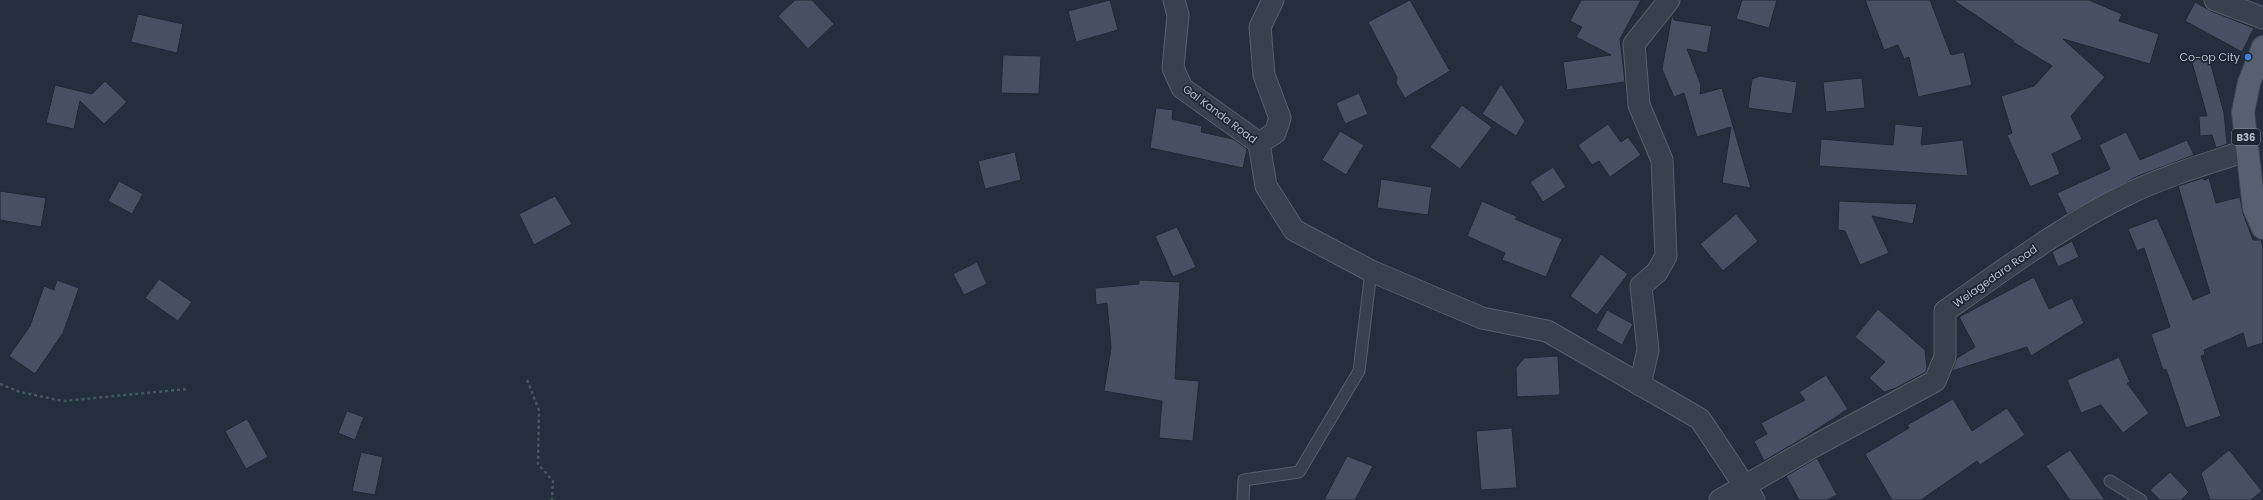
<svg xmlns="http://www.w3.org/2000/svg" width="2263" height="500" viewBox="0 0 2263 500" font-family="Poppins,sans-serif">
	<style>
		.building { fill: #455162; stroke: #1f2835 }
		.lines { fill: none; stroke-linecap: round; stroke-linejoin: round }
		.service-casing { stroke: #565f6c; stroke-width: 13 }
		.minor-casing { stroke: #565f6c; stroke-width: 23 }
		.primary-casing { stroke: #414a57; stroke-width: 24 }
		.path { stroke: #44595c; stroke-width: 2.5; stroke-dasharray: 3 3; stroke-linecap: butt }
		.service { stroke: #38414e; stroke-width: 11 }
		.minor { stroke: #38414e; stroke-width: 21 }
		.primary { stroke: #56606e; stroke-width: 22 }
		.shop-dot { fill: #3f7fe0; stroke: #1d2633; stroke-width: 1.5 }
		.labels { text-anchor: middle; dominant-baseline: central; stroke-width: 3.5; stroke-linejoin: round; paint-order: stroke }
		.shield { fill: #1d2633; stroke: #878f9c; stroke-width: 1 }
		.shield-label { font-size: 10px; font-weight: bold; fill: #b4bcc9 }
		.poi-label { font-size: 11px; fill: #b4bcc9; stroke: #1d2633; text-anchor: end }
		.street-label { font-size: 11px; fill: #b4bcc9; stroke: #1d2633 }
	</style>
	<rect width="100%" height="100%" fill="#242f3e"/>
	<g class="building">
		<path d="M 795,0 L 812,0 L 834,24 L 808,49 L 778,16 Z"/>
		<path d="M 1110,0 L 1118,30 L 1076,42 L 1068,11 Z"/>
		<path d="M 1410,0 L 1450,71 L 1405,98 L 1396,83 L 1397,77 L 1368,22 Z"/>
		<path d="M 1581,0 L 1641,0 L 1620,39 L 1625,82 L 1567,90 L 1563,62 L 1611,55 L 1576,37 L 1582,27 L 1570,21 Z"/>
		<path d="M 1742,0 L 1777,0 L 1769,28 L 1736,19 Z"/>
		<path d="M 1865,0 L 1930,0 L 1951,55 L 1964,52 L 1972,85 L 1918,97 L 1909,57 L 1904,59 L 1898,45 L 1884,50 Z"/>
		<path d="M 1953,0 L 2089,0 L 2122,14 L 2119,21 L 2159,34 L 2150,64 L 2063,39 L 2105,77 L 2071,116 L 2082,139 L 2052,154 L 2060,174 L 2030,187 L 2007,135 L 2012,133 L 2001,96 L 2034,86 L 2052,66 L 2013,42 L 2014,41 Z"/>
		<path d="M 2195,2 L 2211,11 L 2254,28 L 2242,52 L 2185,21 Z"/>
		<path d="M 138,14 L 183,24 L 177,53 L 131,42 Z"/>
		<path d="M 1672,15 L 1674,20 L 1712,26 L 1707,53 L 1687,49 L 1701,85 L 1700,94 L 1722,88 L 1751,188 L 1722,183 L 1731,127 L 1697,137 L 1684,93 L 1674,97 L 1662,69 Z"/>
		<path d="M 2208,54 L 2224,113 L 2227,144 L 2216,148 L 2212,135 L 2200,136 L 2199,116 L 2207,116 L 2191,59 Z"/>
		<path d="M 1003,55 L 1041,56 L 1039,94 L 1001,93 Z"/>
		<path d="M 1760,76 L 1797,82 L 1792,114 L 1748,108 L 1752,79 Z"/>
		<path d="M 1862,78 L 1865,108 L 1826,112 L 1823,82 Z"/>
		<path d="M 105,81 L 127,102 L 104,124 L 80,101 L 74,129 L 46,123 L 55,85 L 92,94 Z"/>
		<path d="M 1501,84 L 1525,121 L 1516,136 L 1482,114 Z"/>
		<path d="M 1359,93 L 1368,114 L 1345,124 L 1336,103 Z"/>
		<path d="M 1462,105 L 1492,127 L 1460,169 L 1430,147 Z"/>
		<path d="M 1156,108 L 1173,110 L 1172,119 L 1202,126 L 1201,132 L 1233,139 L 1247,149 L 1243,168 L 1150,148 Z"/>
		<path d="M 1608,124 L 1621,142 L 1628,137 L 1641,155 L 1610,177 L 1599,161 L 1592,165 L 1578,145 Z"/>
		<path d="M 1895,124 L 1923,127 L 1921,145 L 1963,140 L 1968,176 L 1819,166 L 1821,139 L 1893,145 Z"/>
		<path d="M 1340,131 L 1364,145 L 1346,175 L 1322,160 Z"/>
		<path d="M 2126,132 L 2140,160 L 2187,140 L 2194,155 L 2138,176 L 2067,214 L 2057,193 L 2110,169 L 2099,145 Z"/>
		<path d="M 1015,152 L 1021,180 L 985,189 L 978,161 Z"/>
		<path d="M 1553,167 L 1566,187 L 1543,202 L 1530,182 Z"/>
		<path d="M 2203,178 L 2204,180 L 2209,178 L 2216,203 L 2240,197 L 2243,213 L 2253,240 L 2261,240 L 2263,247 L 2263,343 L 2247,348 L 2243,333 L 2204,350 L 2205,355 L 2201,356 L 2221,416 L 2186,428 L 2166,369 L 2163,370 L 2151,334 L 2170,327 L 2144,248 L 2137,251 L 2128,229 L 2157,218 L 2193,300 L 2210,293 L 2178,186 Z"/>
		<path d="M 1381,179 L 1432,187 L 1428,215 L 1377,208 Z"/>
		<path d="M 119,181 L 143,194 L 132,214 L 108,201 Z"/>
		<path d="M 0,191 L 46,198 L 41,227 L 0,220 Z"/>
		<path d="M 555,196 L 572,224 L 534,245 L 519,214 Z"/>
		<path d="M 1482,201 L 1518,217 L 1515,219 L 1562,239 L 1546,277 L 1502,260 L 1505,253 L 1467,236 Z"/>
		<path d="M 1839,201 L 1863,202 L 1917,204 L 1913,224 L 1872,216 L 1889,253 L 1860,265 L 1845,231 L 1838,230 Z"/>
		<path d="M 1736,214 L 1758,241 L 1723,271 L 1700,244 Z"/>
		<path d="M 1177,227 L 1196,267 L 1173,277 L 1155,236 Z"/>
		<path d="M 2072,241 L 2079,257 L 2058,267 L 2052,252 Z"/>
		<path d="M 1601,254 L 1628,274 L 1597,315 L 1570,296 Z"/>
		<path d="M 977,262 L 987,284 L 964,295 L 953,274 Z"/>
		<path d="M 2034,277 L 2049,309 L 2072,298 L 2084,323 L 2031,356 L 2027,347 L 1952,371 L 1957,358 L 1975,347 L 1959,317 Z"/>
		<path d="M 159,279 L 192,302 L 178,321 L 145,298 Z"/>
		<path d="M 57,280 L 79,288 L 63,333 L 35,374 L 9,356 L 30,326 L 44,286 L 54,290 Z"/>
		<path d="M 1139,280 L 1180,282 L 1175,379 L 1199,381 L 1193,441 L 1159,438 L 1162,401 L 1104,391 L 1111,348 L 1107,303 L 1096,305 L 1095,288 L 1139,284 Z"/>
		<path d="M 1878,309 L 1925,350 L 1927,368 L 1926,372 L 1896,388 L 1884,392 L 1869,378 L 1885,362 L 1855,337 Z"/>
		<path d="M 1607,310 L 1633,324 L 1622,345 L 1596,330 Z"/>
		<path d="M 1558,356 L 1560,395 L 1517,397 L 1516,368 L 1524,358 Z"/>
		<path d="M 2119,357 L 2130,382 L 2127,383 L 2149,413 L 2123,433 L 2101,405 L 2081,413 L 2067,380 Z"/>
		<path d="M 1826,375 L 1848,409 L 1805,437 L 1764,461 L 1754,441 L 1767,434 L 1761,423 L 1805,400 L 1799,392 Z"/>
		<path d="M 1953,399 L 1972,431 L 2007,408 L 2025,435 L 1980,465 L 1977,461 L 1921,500 L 1892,500 L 1865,454 L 1909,428 L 1907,425 Z"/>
		<path d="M 347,411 L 364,417 L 355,440 L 338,433 Z"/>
		<path d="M 247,419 L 268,457 L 246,469 L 225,431 Z"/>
		<path d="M 1512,428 L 1517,488 L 1481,490 L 1476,431 Z"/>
		<path d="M 2070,450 L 2105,500 L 2070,500 L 2046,466 Z"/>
		<path d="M 2229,450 L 2262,491 L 2251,500 L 2210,500 L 2201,473 Z"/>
		<path d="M 361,452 L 383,457 L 375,495 L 352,491 Z"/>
		<path d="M 1347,456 L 1373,466 L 1355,500 L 1324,500 Z"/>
		<path d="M 1817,458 L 1837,495 L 1827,500 L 1799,500 L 1786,476 Z"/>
		<path d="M 2170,472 L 2189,492 L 2181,500 L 2160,500 L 2150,490 Z"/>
	</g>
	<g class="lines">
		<defs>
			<g id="service">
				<path d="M 2110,481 L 2141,500"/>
				<path d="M 1243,500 L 1244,480 L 1299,472 L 1359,371 L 1371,271"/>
			</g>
			<g id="minor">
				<path d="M 1174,0 L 1178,15 L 1173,68 L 1182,88 L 1259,143 L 1275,133 L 1280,118 L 1264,75 L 1260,27 L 1273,0"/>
				<path d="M 2215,0 L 2263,18"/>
				<path d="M 1259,143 L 1266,186 L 1294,230 L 1371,271 L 1482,318 L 1547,331 L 1700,419 L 1754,500"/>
				<path d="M 1640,385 L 1648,350 L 1641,286 L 1657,272 L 1666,256 L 1662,160 L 1639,105 L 1634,44 L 1669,0"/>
				<path d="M 1720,500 L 1818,444 L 1935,381 L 1945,357 L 1945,311 C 2004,270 2063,225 2128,194 C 2167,175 2207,164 2248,150"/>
			</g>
			<path id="primary" d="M 2263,47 L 2249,83 L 2243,112 L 2254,208 L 2263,228"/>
		</defs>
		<use href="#service" class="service-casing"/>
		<use href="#minor" class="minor-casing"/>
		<use href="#primary" class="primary-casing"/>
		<g class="path">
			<path d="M 527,380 L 539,410 L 538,464 L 553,481 L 552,500"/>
			<path d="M 0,384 L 20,392 L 63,401 L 188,389"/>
		</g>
		<use href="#service" class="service"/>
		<use href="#minor" class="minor"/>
		<use href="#primary" class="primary"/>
	</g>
	<circle class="shop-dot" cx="2248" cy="57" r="4"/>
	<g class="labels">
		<rect class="shield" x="2232" y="129" width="28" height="16" rx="3"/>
		<g class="shield-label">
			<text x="2246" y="137">B36</text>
		</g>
		<g class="poi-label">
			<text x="2240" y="57">Co-op City</text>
		</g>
		<g class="street-label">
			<text transform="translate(1220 114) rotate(37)">Gal Kanda Road</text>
			<text transform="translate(1995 276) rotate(-35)">Welagedara Road</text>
		</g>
	</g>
</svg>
